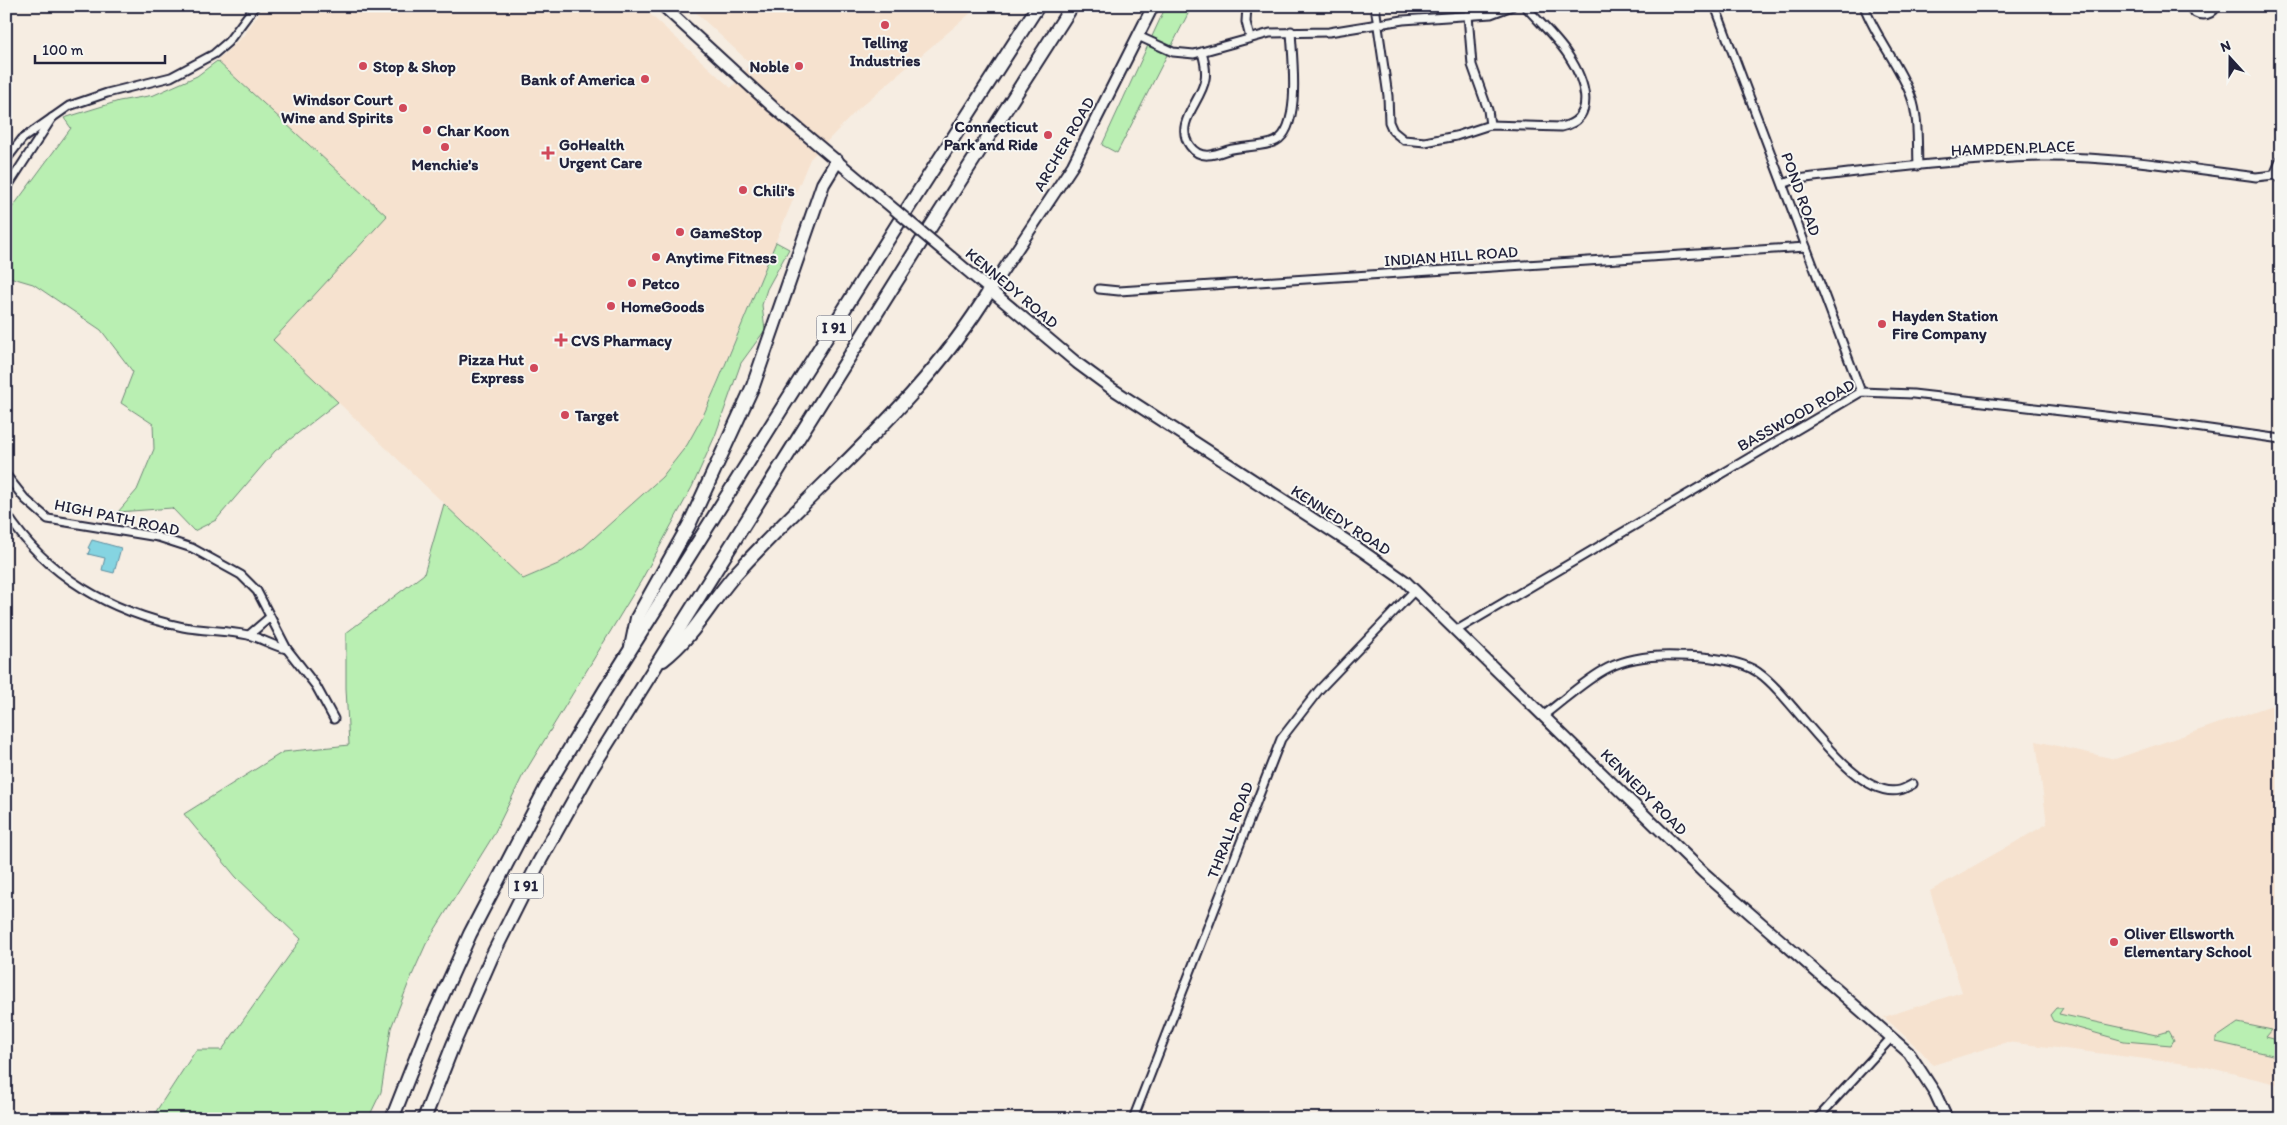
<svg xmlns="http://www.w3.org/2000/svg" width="2287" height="1125" viewBox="0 0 2287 1125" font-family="Itim,sans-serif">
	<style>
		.built { fill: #f6e2cf }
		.green { fill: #b9efb2; stroke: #6e8876 }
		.water { fill: #85d4e1; stroke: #5d8d9f }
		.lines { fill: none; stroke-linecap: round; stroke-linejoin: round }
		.street-casing { stroke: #22223b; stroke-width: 11 }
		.secondary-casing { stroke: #22223b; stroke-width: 14 }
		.highway-casing { stroke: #22223b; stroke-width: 16 }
		.street { stroke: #f6f6f2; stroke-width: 7 }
		.secondary { stroke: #f6f6f2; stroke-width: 10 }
		.highway { stroke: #f6f6f2; stroke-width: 12 }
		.secondary-bridge-casing { stroke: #22223b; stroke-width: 14; stroke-linecap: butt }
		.secondary-bridge { stroke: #f6f6f2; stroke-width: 10 }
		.poi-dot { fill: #d1495b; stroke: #f6f6f2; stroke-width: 2 }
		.labels { text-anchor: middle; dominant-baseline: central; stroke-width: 4; stroke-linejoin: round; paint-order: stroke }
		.shield { fill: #f6f6f2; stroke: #626272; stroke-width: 1 }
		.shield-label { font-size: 15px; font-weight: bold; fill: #22223b }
		.poi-label { font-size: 16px; font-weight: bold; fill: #22223b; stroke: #f6f6f2; text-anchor: start }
		.street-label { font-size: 16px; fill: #22223b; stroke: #f6f6f2 }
	</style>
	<rect width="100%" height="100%" fill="#f6ede2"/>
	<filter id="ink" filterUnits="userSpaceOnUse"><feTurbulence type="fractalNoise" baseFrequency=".02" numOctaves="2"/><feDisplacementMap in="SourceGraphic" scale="10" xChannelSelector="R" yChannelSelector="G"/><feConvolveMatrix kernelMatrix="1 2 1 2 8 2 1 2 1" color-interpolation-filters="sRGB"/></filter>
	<g filter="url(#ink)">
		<g class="built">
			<path d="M 264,6 L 641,6 L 731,88 L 751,64 L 689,6 L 979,6 L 859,108 L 810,159 L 703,416 L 687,445 L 662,477 L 584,547 L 558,564 L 523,579 L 273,340 L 386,216 L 217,61 L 245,34 Z"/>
			<path d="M 2281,702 L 2281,1085 L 2202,1066 L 2007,1042 L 1933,1065 L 1921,1051 L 1884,1017 L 1962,992 L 1930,891 L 2047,824 L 2036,741 L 2115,759 Z"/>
		</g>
		<g class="green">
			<path d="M 1166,6 L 1192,6 L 1117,153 L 1102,145 Z"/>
			<path d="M 217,61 L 387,216 L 273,340 L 338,402 L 275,451 L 216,520 L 194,531 L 172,508 L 118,512 L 137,490 L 154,449 L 153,424 L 121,403 L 133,372 L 101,330 L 33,284 L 6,276 L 6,222 L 12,208 L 71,128 L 64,118 L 119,101 L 154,95 L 197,76 Z"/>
			<path d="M 776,242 L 789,249 L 767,289 L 762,305 L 765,330 L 741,363 L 715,436 L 692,487 L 641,581 L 522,777 L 493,836 L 426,944 L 409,982 L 391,1028 L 381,1092 L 368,1119 L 162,1119 L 155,1113 L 196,1050 L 222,1050 L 301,939 L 236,877 L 184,814 L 283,752 L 349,745 L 346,688 L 346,633 L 424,574 L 444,504 L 523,579 L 558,564 L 584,547 L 662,477 L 687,445 L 703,416 L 718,382 Z"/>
			<path d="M 2056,1008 L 2063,1008 L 2059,1014 L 2156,1035 L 2169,1031 L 2174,1040 L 2171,1045 L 2124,1041 L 2053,1021 L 2050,1015 Z"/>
			<path d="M 2238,1023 L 2272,1030 L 2266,1037 L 2281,1041 L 2281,1057 L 2216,1042 L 2216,1038 Z"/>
		</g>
		<path class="water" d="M 92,540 L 121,548 L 114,573 L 102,570 L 105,558 L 88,554 L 90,549 L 88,548 Z"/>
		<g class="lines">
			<defs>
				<g id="street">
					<path d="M 1247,6 L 1246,22 L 1250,38"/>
					<path d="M 1375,6 L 1388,96 L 1389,122 L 1393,131 L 1404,140 L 1425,142 L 1456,136 L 1490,125 L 1561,127 C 1599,119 1584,79 1568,55 C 1557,38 1539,22 1525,6"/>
					<path d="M 1715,6 L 1861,392"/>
					<path d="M 1864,6 C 1876,38 1899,64 1911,96 C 1919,117 1917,144 1918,166"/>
					<path d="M 2189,6 C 2196,18 2210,18 2217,6"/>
					<path d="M 1468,15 L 1472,65 L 1488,110 L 1490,125"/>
					<path d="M 1138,36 L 1173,52 L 1194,54 L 1270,33 L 1329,32 L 1403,20 L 1491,14 L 1512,6"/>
					<path d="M 1202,52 C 1204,61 1207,69 1205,79 C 1202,101 1173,123 1190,146 C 1200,160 1214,155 1228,150 C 1242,146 1265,147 1276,141 C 1302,127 1292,56 1291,31"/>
					<path d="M 6,160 L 22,139 L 69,106 L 107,93 L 171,77 L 214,54 L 228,42 L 255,6"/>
					<path d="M 2274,175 L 2281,159"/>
					<path d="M 1783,184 L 1796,179 C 1877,170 1959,159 2041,157 C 2113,156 2186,168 2256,177 L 2274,175 L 2281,179"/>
					<path d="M 6,189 L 52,118"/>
					<path d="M 1099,289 L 1119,291 L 1806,247"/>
					<path d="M 6,475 L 25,499 L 48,519 L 158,537 L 192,548 L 241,575 L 257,591 L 287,649 L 316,686 L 334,719"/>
					<path d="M 6,513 C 46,576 111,612 183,627 C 204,631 227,630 248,635 C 261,638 273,646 287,649"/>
					<path d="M 1457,630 L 1861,392 L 1913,394 L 2166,423 L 2281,439"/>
					<path d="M 249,635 L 270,617"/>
					<path d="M 1544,715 C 1564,700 1586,679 1608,668 C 1630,657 1654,655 1678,656 C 1701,656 1740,659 1759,673 C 1795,698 1853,801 1900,790 C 1904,789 1909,786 1913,784"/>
					<path d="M 1133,1119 L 1281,739 L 1319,690 L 1415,590"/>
					<path d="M 1817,1119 L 1892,1037"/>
				</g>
				<g id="secondary">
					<path d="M 663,6 L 773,107 L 882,199"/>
					<path d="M 951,257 L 1077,363 L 1111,388 L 1358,548 L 1405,581 L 1704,873 L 1909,1053 L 1935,1093 L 1947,1119"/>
					<path d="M 990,290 L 1073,165 L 1153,6"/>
				</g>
				<g id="highway">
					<path d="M 631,647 L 637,618 L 689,525 L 753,386 L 823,184 L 837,161"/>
					<path d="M 663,660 C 696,635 713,597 741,568 C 826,476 925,398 990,290"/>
					<path d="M 392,1119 L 427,1030 L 470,934 L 546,788 L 605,690 L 899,222 L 1038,6"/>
					<path d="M 424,1119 L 453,1045 L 492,956 L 538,864 L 590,771 L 921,242 L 1072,6"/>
				</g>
			</defs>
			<use href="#street" class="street-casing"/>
			<use href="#secondary" class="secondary-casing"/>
			<use href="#highway" class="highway-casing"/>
			<use href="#street" class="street"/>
			<use href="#secondary" class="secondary"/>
			<use href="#highway" class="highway"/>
			<defs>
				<path id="secondary-bridge" d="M 882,199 L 951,257"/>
			</defs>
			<use href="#secondary-bridge" class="secondary-bridge-casing"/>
			<use href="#secondary-bridge" class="secondary-bridge"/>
		</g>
	</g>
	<g class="poi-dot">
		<circle cx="885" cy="25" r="5"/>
		<circle cx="363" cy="66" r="5"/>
		<circle cx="799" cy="66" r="5"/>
		<circle cx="645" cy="79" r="5"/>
		<circle cx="403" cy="108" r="5"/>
		<circle cx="427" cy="130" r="5"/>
		<circle cx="1048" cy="135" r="5"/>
		<circle cx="445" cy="147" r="5"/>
		<path d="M545.5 145.5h5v5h5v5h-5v5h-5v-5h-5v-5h5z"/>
		<circle cx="743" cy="190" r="5"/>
		<circle cx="680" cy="232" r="5"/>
		<circle cx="656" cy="257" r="5"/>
		<circle cx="632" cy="283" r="5"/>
		<circle cx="611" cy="306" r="5"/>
		<circle cx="1882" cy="324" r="5"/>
		<path d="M558.5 332.5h5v5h5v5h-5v5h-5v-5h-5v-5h5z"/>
		<circle cx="534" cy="368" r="5"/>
		<circle cx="565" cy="415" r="5"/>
		<circle cx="2114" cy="942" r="5"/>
	</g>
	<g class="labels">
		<g class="shield">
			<rect x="816.5" y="315.5" width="35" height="25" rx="4"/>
			<rect x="508.5" y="873.5" width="35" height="25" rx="4"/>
		</g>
		<g class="shield-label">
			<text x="834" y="328">I 91</text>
			<text x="526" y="886">I 91</text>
		</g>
		<g class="poi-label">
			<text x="885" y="42" text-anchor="middle">Telling<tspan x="885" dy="18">Industries</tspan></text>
			<text x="373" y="66">Stop &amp; Shop</text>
			<text x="789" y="66" text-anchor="end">Noble</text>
			<text x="635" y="79" text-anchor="end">Bank of America</text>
			<text x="393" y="99" text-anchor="end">Windsor Court<tspan x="393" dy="18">Wine and Spirits</tspan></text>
			<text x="1038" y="126" text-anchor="end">Connecticut<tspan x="1038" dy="18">Park and Ride</tspan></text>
			<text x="437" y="130">Char Koon</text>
			<text x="559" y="144">GoHealth<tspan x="559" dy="18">Urgent Care</tspan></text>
			<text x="445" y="164" text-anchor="middle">Menchie's</text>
			<text x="753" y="190">Chili's</text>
			<text x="690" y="232">GameStop</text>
			<text x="666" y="257">Anytime Fitness</text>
			<text x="642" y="283">Petco</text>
			<text x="621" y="306">HomeGoods</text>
			<text x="1892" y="315">Hayden Station<tspan x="1892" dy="18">Fire Company</tspan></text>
			<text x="571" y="340">CVS Pharmacy</text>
			<text x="524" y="359" text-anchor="end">Pizza Hut<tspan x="524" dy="18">Express</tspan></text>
			<text x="575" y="415">Target</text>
			<text x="2124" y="933">Oliver Ellsworth<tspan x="2124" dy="18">Elementary School</tspan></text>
		</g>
		<g class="street-label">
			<text transform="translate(1064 144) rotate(-60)">ARCHER ROAD</text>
			<text transform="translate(2013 148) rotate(-2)">HAMPDEN PLACE</text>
			<text transform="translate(1801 194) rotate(70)">POND ROAD</text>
			<text transform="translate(1451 256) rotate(-4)">INDIAN HILL ROAD</text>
			<text transform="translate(1012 288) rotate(40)">KENNEDY ROAD</text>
			<text transform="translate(1796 415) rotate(-29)">BASSWOOD ROAD</text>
			<text transform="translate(117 517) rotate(12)">HIGH PATH ROAD</text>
			<text transform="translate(1341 520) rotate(33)">KENNEDY ROAD</text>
			<text transform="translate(1644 792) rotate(45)">KENNEDY ROAD</text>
			<text transform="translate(1230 830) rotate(-69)">THRALL ROAD</text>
		</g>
	</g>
	<rect width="2287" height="1125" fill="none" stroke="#f6f6f2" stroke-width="25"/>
	<rect x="12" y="12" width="2262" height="1100" fill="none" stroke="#22223b" stroke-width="2" filter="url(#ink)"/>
	<g transform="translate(2230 58) rotate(339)" stroke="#f6f6f2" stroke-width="4" paint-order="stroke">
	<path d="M0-4L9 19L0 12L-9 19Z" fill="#22223b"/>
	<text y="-8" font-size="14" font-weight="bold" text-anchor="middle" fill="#22223b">N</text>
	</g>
	<path d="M35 55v8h130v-8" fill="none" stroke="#22223b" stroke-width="2.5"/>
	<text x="42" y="55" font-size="15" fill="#22223b" stroke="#f6f6f2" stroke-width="4" paint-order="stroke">100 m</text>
</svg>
